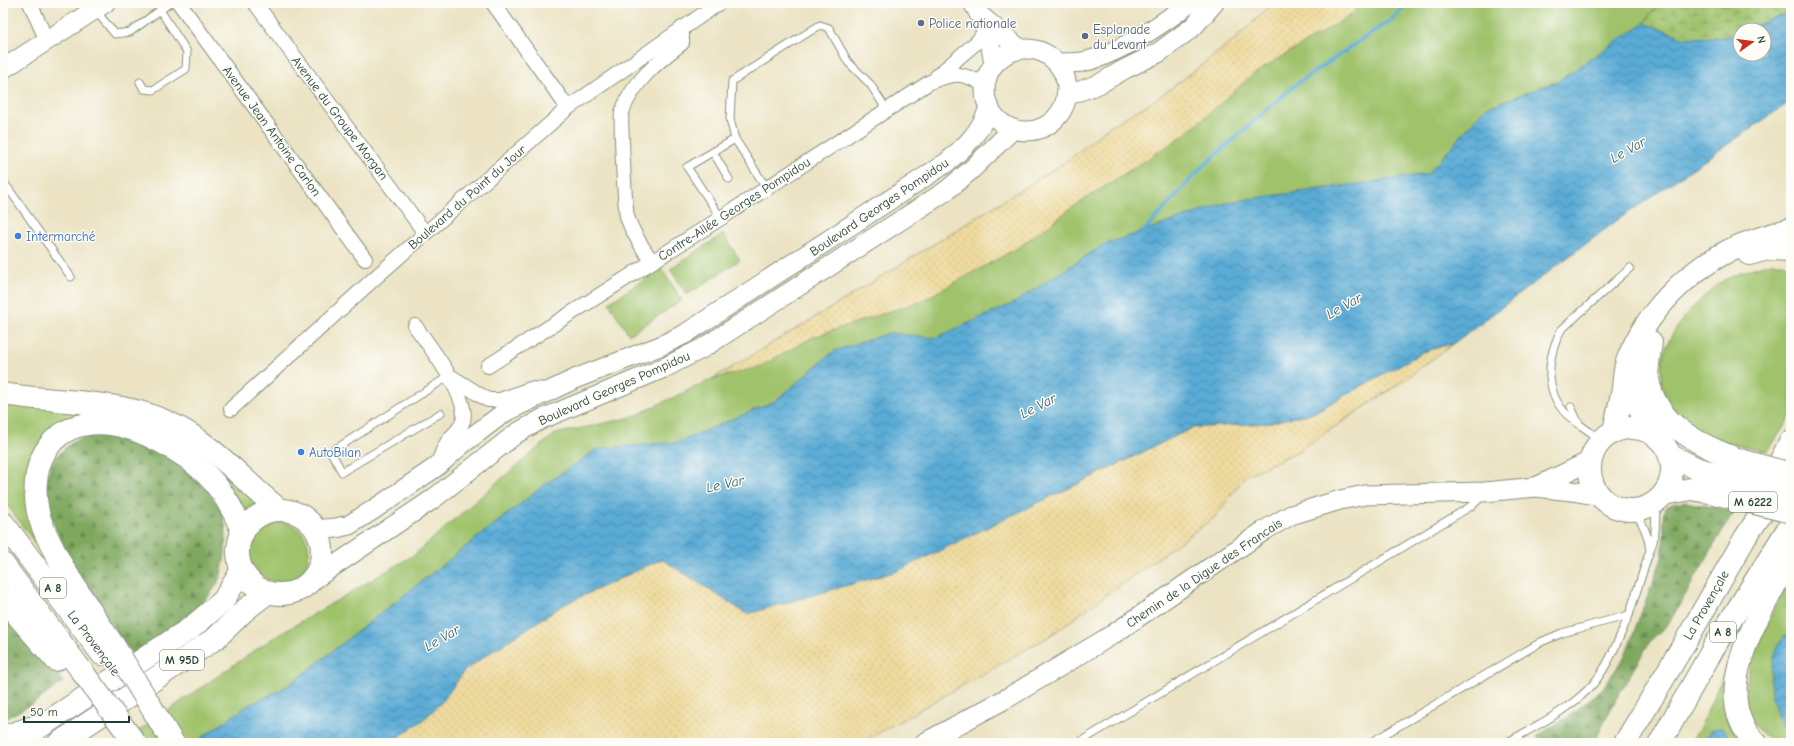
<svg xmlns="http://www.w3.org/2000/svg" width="1794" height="746" viewBox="0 0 1794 746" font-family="'Comic Neue',sans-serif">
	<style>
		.grass { fill: #9fc26b; stroke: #5f8050 }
		.forest { fill: url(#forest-firs); stroke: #4f724a }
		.wetland { fill: url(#wetland-marsh); stroke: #5f8050 }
		.sand { fill: url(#sand-dots); stroke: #868c69 }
		.water { fill: url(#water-waves); stroke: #3c7484 }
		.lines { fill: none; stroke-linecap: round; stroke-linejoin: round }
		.stream { stroke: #5aabd5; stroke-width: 4 }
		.service-casing { stroke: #85907c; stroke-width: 9 }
		.minor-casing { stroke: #85907c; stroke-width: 16 }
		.secondary-casing { stroke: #85907c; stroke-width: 21 }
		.primary-casing { stroke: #85907c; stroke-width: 24 }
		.motorway-casing { stroke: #85907c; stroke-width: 24 }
		.service { stroke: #fff; stroke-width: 7 }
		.minor { stroke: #fff; stroke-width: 14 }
		.secondary { stroke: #fff; stroke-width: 19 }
		.primary { stroke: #fff; stroke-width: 22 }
		.motorway { stroke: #fff; stroke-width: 22 }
		.primary-bridge-casing { stroke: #85907c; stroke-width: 24; stroke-linecap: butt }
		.motorway-bridge-casing { stroke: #85907c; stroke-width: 24; stroke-linecap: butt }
		.primary-bridge { stroke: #fff; stroke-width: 22 }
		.motorway-bridge { stroke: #fff; stroke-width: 22 }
		.service-dot { fill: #5c6f8a; stroke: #fdfcf7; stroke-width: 1.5 }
		.shop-dot { fill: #3f7fe0; stroke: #fdfcf7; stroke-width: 1.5 }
		.labels { text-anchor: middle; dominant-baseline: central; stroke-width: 3; stroke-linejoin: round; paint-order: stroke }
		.shield { fill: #fdfcf7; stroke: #62766e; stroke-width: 1 }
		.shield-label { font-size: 12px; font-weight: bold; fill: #1f3d34 }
		.service-label { font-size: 13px; fill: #4e5e75; stroke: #fdfcf7; text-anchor: start }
		.street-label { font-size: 13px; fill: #1f3d34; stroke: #fdfcf7 }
		.shop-label { font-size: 13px; fill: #366cbe; stroke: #fdfcf7; text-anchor: start }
		.water-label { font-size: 14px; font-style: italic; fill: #315e64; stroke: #fdfcf7 }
	</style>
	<defs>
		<pattern id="forest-firs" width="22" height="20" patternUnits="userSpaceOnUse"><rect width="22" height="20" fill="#7fa85f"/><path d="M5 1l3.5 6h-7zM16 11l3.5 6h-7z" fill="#678a4f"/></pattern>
		<pattern id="wetland-marsh" width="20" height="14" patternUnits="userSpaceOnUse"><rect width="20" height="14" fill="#9fc26b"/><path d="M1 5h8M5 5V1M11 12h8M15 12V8" fill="none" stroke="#819f59"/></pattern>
		<pattern id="sand-dots" width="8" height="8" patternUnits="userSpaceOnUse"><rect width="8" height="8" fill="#eeda9e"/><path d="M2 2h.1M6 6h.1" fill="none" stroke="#ccbc89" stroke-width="1.8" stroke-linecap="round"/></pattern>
		<pattern id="water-waves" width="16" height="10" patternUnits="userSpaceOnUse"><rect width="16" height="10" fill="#5aabd5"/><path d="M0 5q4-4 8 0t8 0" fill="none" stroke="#4a8cae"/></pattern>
	</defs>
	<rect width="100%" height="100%" fill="#fdfcf7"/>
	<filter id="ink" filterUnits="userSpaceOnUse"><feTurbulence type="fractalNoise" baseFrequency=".025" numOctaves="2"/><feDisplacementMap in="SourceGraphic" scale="8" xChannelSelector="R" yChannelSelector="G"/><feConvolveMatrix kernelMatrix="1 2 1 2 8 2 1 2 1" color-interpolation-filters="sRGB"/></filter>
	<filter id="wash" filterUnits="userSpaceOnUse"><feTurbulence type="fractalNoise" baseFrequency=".012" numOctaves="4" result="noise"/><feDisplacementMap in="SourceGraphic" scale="16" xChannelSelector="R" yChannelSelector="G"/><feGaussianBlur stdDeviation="0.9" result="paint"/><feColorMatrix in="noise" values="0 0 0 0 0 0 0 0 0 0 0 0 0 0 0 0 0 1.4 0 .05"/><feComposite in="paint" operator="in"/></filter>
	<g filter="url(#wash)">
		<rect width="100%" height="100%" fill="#ebe3c3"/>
		<g class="grass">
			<path d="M 1362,3 L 1659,3 L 1644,23 L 1558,81 L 1485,108 L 1428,174 L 1229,202 L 1103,245 L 1014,303 L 935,338 L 890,333 L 834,351 L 775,401 L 679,442 L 597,449 L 547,483 L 288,686 L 247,706 L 194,743 L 121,743 L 270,640 L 414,555 L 495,484 L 555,434 L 632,417 L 712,379 L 759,367 L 813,337 L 923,300 L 1019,247 L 1073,207 L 1184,135 L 1255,73 L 1351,15 Z"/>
			<path d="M 723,234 L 740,260 L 687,295 L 670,269 Z"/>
			<path d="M 1771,263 L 1784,263 L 1791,268 L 1791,416 L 1768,451 C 1743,445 1711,442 1690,426 C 1639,386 1663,332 1704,297 C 1709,293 1714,287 1720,283 C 1736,273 1753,268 1771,263 Z"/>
			<path d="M 661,268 L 682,300 L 629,335 L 609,303 Z"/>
			<path d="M 3,402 L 68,406 L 178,434 L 261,504 L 243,515 L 226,482 L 86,413 L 69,419 L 44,438 L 41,546 L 39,549 L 3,499 Z"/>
			<circle cx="279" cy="552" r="30"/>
			<path d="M 1791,575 L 1791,743 L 1775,743 L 1762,733 L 1753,723 L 1747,708 L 1745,695 L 1751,657 Z"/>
			<path d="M 1733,654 C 1725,690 1718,712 1743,743 L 1690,743 L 1701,725 Z"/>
		</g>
		<g class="forest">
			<path d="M 104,433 C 112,435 121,435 128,438 C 159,449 204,479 220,509 C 227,521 226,540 225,554 C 223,565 222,576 216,586 C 200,612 157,636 132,654 C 104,613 75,574 56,529 C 52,519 47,508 46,497 C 44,481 49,463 61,452 C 74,439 86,434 104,433 Z"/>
			<path d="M 1686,502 L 1734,511 L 1669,623 L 1651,640 L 1643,653 L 1616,699 L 1594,743 L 1541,743 L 1537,736 L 1568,717 L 1602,689 L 1624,658 L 1662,558 L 1664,532 L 1663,515 L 1666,507 L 1674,503 Z"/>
			<path d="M 3,609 L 24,632 L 63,682 L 34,703 L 3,720 Z"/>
		</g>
		<path class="wetland" d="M 1659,3 L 1791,3 L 1791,12 L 1744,30 L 1740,30 L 1740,32 L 1726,37 L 1686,38 L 1644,23 Z"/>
		<g class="sand">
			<path d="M 1273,3 L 1362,3 L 1351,15 L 1255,73 L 1184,135 L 1073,207 L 1019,247 L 923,300 L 813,337 L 759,367 L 712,379 L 831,308 L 1070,159 L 1108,127 L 1150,103 L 1181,81 L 1234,40 Z"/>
			<path d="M 1454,343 L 1396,386 L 1297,452 L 1245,476 L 1215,517 L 1048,637 L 861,743 L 390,743 L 423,720 L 443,701 L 464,671 L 485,656 L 565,604 L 662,559 L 747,614 L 1060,493 L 1192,428 L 1267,423 L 1313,413 L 1423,352 Z"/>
		</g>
		<g class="water">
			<path d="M 1791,12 L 1791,101 L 1619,219 L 1454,343 L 1423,352 L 1313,413 L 1267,423 L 1192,428 L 898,571 L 747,614 L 662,559 L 565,604 L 485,656 L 464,671 L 443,701 L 423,720 L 390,743 L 194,743 L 247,706 L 288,686 L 547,483 L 597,449 L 679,442 L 775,401 L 834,351 L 890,333 L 935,338 L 1014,303 L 1103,245 L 1229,202 L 1428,174 L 1485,108 L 1558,81 L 1644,23 L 1686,38 L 1726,37 L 1740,32 L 1740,54 L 1764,54 L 1764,30 L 1744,30 Z"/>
			<path d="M 1791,634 L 1791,731 L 1782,726 C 1768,697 1765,664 1784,636 Z"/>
			<path d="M 1720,728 L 1724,730 L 1731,743 L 1702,743 C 1707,735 1711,729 1720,728 Z"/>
		</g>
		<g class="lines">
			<path class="stream" d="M 1143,235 L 1144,231 L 1202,167 L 1295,85 L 1394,18 L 1407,3"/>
		</g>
	</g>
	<g filter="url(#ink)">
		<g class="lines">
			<defs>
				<g id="service">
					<path d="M 95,10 L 115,34 L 130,32 L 170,3"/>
					<path d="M 140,82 L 144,89 L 153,90 L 186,69 L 187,52 L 160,10"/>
					<path d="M 713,152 L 729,179"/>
					<path d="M 3,181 L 71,277"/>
					<path d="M 767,189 L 735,139 L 730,119 L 732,81 L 820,25 L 829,28 L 848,62 L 870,84 L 887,110"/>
					<path d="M 721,218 L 687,167 L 735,139"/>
					<path d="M 1571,407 L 1579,424 L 1601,440"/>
					<path d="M 441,413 L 342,472 L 331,452 L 449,376"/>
					<path d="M 1579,424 C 1544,402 1544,364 1561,330 L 1630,268"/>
					<path d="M 1633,510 C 1643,523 1648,534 1650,550"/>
					<path d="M 1078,743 L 1473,505 L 1482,496"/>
					<path d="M 1370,743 L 1541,642 L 1562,633 L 1629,615 L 1650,550 C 1658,534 1654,518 1657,501"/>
					<path d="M 1506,743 C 1534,727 1573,708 1594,683 C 1610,663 1619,638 1629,615"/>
				</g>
				<g id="minor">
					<path d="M 30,3 L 47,41"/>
					<path d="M 179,3 L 365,259"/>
					<path d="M 255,3 L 425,233"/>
					<path d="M 493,3 L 568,108"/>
					<path d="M 937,76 L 978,41 L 986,29"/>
					<path d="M 652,261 C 644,251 630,228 627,216 C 625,207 620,117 622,112 C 632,83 658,61 682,43 L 682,28"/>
					<path d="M 415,326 C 429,345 470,398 463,421 C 460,431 451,435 447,443 C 443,449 441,456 438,463"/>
					<path d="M 488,366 L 721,218 L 930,82 C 955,72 962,72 985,85"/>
					<path d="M 450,376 L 488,400 L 500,400 L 530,389 L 550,390"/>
					<path d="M 231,409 L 377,276 L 568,108 L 719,3"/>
				</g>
				<g id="secondary">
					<path d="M 973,3 C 985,22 990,41 994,63"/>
					<path d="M 982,17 L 1020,49"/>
					<circle cx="1026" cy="90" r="41"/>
					<path d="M 1057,63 C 1065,63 1074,63 1082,62 C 1117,56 1162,24 1190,3"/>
					<path d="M 3,69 L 105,3"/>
					<path d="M 1066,96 L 1099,84 L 1125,69 L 1158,53 L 1193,27 L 1214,3"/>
					<path d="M 1536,487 L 1590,461"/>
					<path d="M 315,530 L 336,528 L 349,525 L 373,510 L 436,467 L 461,445 L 505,412 L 577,378 L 660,346 L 685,334 L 946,163 C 965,147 980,133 989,108"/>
					<path d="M 313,580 L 433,499 L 517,433 L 542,419 L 664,368 L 703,348 L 946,191 L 971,170 L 1013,129"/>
					<path d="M 924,743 L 1009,697 L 1112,635 L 1265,530 L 1291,515 L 1340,500 L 1365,495 L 1484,492 L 1536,487 L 1572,491 L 1600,496"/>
				</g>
				<g id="primary">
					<circle cx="1631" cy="469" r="41"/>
					<path d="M 1671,456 L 1698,469 L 1725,476"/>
					<path d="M 1664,494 L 1691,489 L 1714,493"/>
					<circle cx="280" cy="552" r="42"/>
					<path d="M 29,734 L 191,628 L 223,601 L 242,570"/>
					<path d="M 59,743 L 216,638 L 245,610 L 267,593"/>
				</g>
				<g id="motorway">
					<path d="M 1749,254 L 1768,249 L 1791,250"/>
					<path d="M 1651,342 C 1650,353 1646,367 1648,379 C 1655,424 1699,445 1737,459"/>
					<path d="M 1640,367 L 1636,393 L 1640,410 L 1652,433"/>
					<path d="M 3,394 C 70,405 135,397 194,437 C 226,458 250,487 280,510"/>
					<path d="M 1614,431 C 1617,417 1620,403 1623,389 C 1624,380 1624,368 1628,359 C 1646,313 1686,272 1730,250 C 1750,240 1770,235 1791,229"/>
					<path d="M 1767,486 L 1791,441"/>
					<path d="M 3,523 L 102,654"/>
					<path d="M 3,564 L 81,670"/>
					<path d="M 3,599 L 56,660"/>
					<path d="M 114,646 C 95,618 77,591 60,562 C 52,546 42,530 38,512 C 27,460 54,417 111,424 C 142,428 185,453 206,474 C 223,490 234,511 243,533"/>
					<path d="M 3,737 L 46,723"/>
					<path d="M 1625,743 L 1687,639 L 1745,538 L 1777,490"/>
					<path d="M 1660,743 L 1717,642 L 1791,524"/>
					<path d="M 1756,743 C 1703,692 1766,606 1791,555"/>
				</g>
			</defs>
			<use href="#service" class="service-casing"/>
			<use href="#minor" class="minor-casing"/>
			<use href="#secondary" class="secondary-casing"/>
			<use href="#primary" class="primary-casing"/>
			<use href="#motorway" class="motorway-casing"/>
			<use href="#service" class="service"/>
			<use href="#minor" class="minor"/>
			<use href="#secondary" class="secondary"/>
			<use href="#primary" class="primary"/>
			<use href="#motorway" class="motorway"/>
			<defs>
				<g id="primary-bridge">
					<path d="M 1725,476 L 1791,491"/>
					<path d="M 1714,493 L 1791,512"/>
				</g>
				<g id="motorway-bridge">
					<path d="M 1737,459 L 1791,474"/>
					<path d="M 114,646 L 173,743"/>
					<path d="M 81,670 L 135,743"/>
				</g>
			</defs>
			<use href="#primary-bridge" class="primary-bridge-casing"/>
			<use href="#motorway-bridge" class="motorway-bridge-casing"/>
			<use href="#primary-bridge" class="primary-bridge"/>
			<use href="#motorway-bridge" class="motorway-bridge"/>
		</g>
	</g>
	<g class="service-dot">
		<circle cx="921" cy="23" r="4"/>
		<circle cx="1085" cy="36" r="4"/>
	</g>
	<g class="shop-dot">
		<circle cx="18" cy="236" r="4"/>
		<circle cx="301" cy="452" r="4"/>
	</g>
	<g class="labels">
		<g class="shield">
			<rect x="1729" y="492" width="48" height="20" rx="3"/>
			<rect x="40" y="578" width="26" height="20" rx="3"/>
			<rect x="1710" y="622" width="26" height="20" rx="3"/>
			<rect x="160" y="650" width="44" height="20" rx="3"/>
		</g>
		<g class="shield-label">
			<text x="1753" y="502">M 6222</text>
			<text x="53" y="588">A 8</text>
			<text x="1723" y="632">A 8</text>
			<text x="182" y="660">M 95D</text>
		</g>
		<g class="service-label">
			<text x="929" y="23">Police nationale</text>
			<text x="1093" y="29">Esplanade<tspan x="1093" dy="15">du Levant</tspan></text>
		</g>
		<g class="street-label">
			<text transform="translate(340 118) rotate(53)">Avenue du Groupe Morgan</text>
			<text transform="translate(272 131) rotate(54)">Avenue Jean Antoine Carlon</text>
			<text transform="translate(467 197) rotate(-41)">Boulevard du Point du Jour</text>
			<text transform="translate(879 207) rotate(-34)">Boulevard Georges Pompidou</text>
			<text transform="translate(734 209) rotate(-33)">Contre-Allée Georges Pompidou</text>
			<text transform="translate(614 388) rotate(-24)">Boulevard Georges Pompidou</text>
			<text transform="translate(1204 573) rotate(-34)">Chemin de la Digue des Francais</text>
			<text transform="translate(1706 605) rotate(-60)">La Provençale</text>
			<text transform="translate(94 643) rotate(53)">La Provençale</text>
		</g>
		<g class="shop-label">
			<text x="26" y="236">Intermarché</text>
			<text x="309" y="452">AutoBilan</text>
		</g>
		<g class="water-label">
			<text transform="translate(1628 150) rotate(-29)">Le Var</text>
			<text transform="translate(1344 306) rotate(-29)">Le Var</text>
			<text transform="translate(1038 406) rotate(-27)">Le Var</text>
			<text transform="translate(725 484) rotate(-12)">Le Var</text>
			<text transform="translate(442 638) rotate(-30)">Le Var</text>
		</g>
	</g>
	<rect width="1794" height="746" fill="none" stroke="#fdfcf7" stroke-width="16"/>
	<g transform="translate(1752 42) rotate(76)"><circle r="19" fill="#fdfcf7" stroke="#a4b0a9"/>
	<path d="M0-3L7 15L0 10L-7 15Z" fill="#c8321e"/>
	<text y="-6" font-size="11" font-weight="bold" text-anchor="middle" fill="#1f3d34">N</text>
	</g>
	<path d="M24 716v6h105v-6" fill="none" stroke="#1f3d34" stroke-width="2"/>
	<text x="30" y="716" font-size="12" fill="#1f3d34" stroke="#fdfcf7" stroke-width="3" paint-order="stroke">50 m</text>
</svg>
